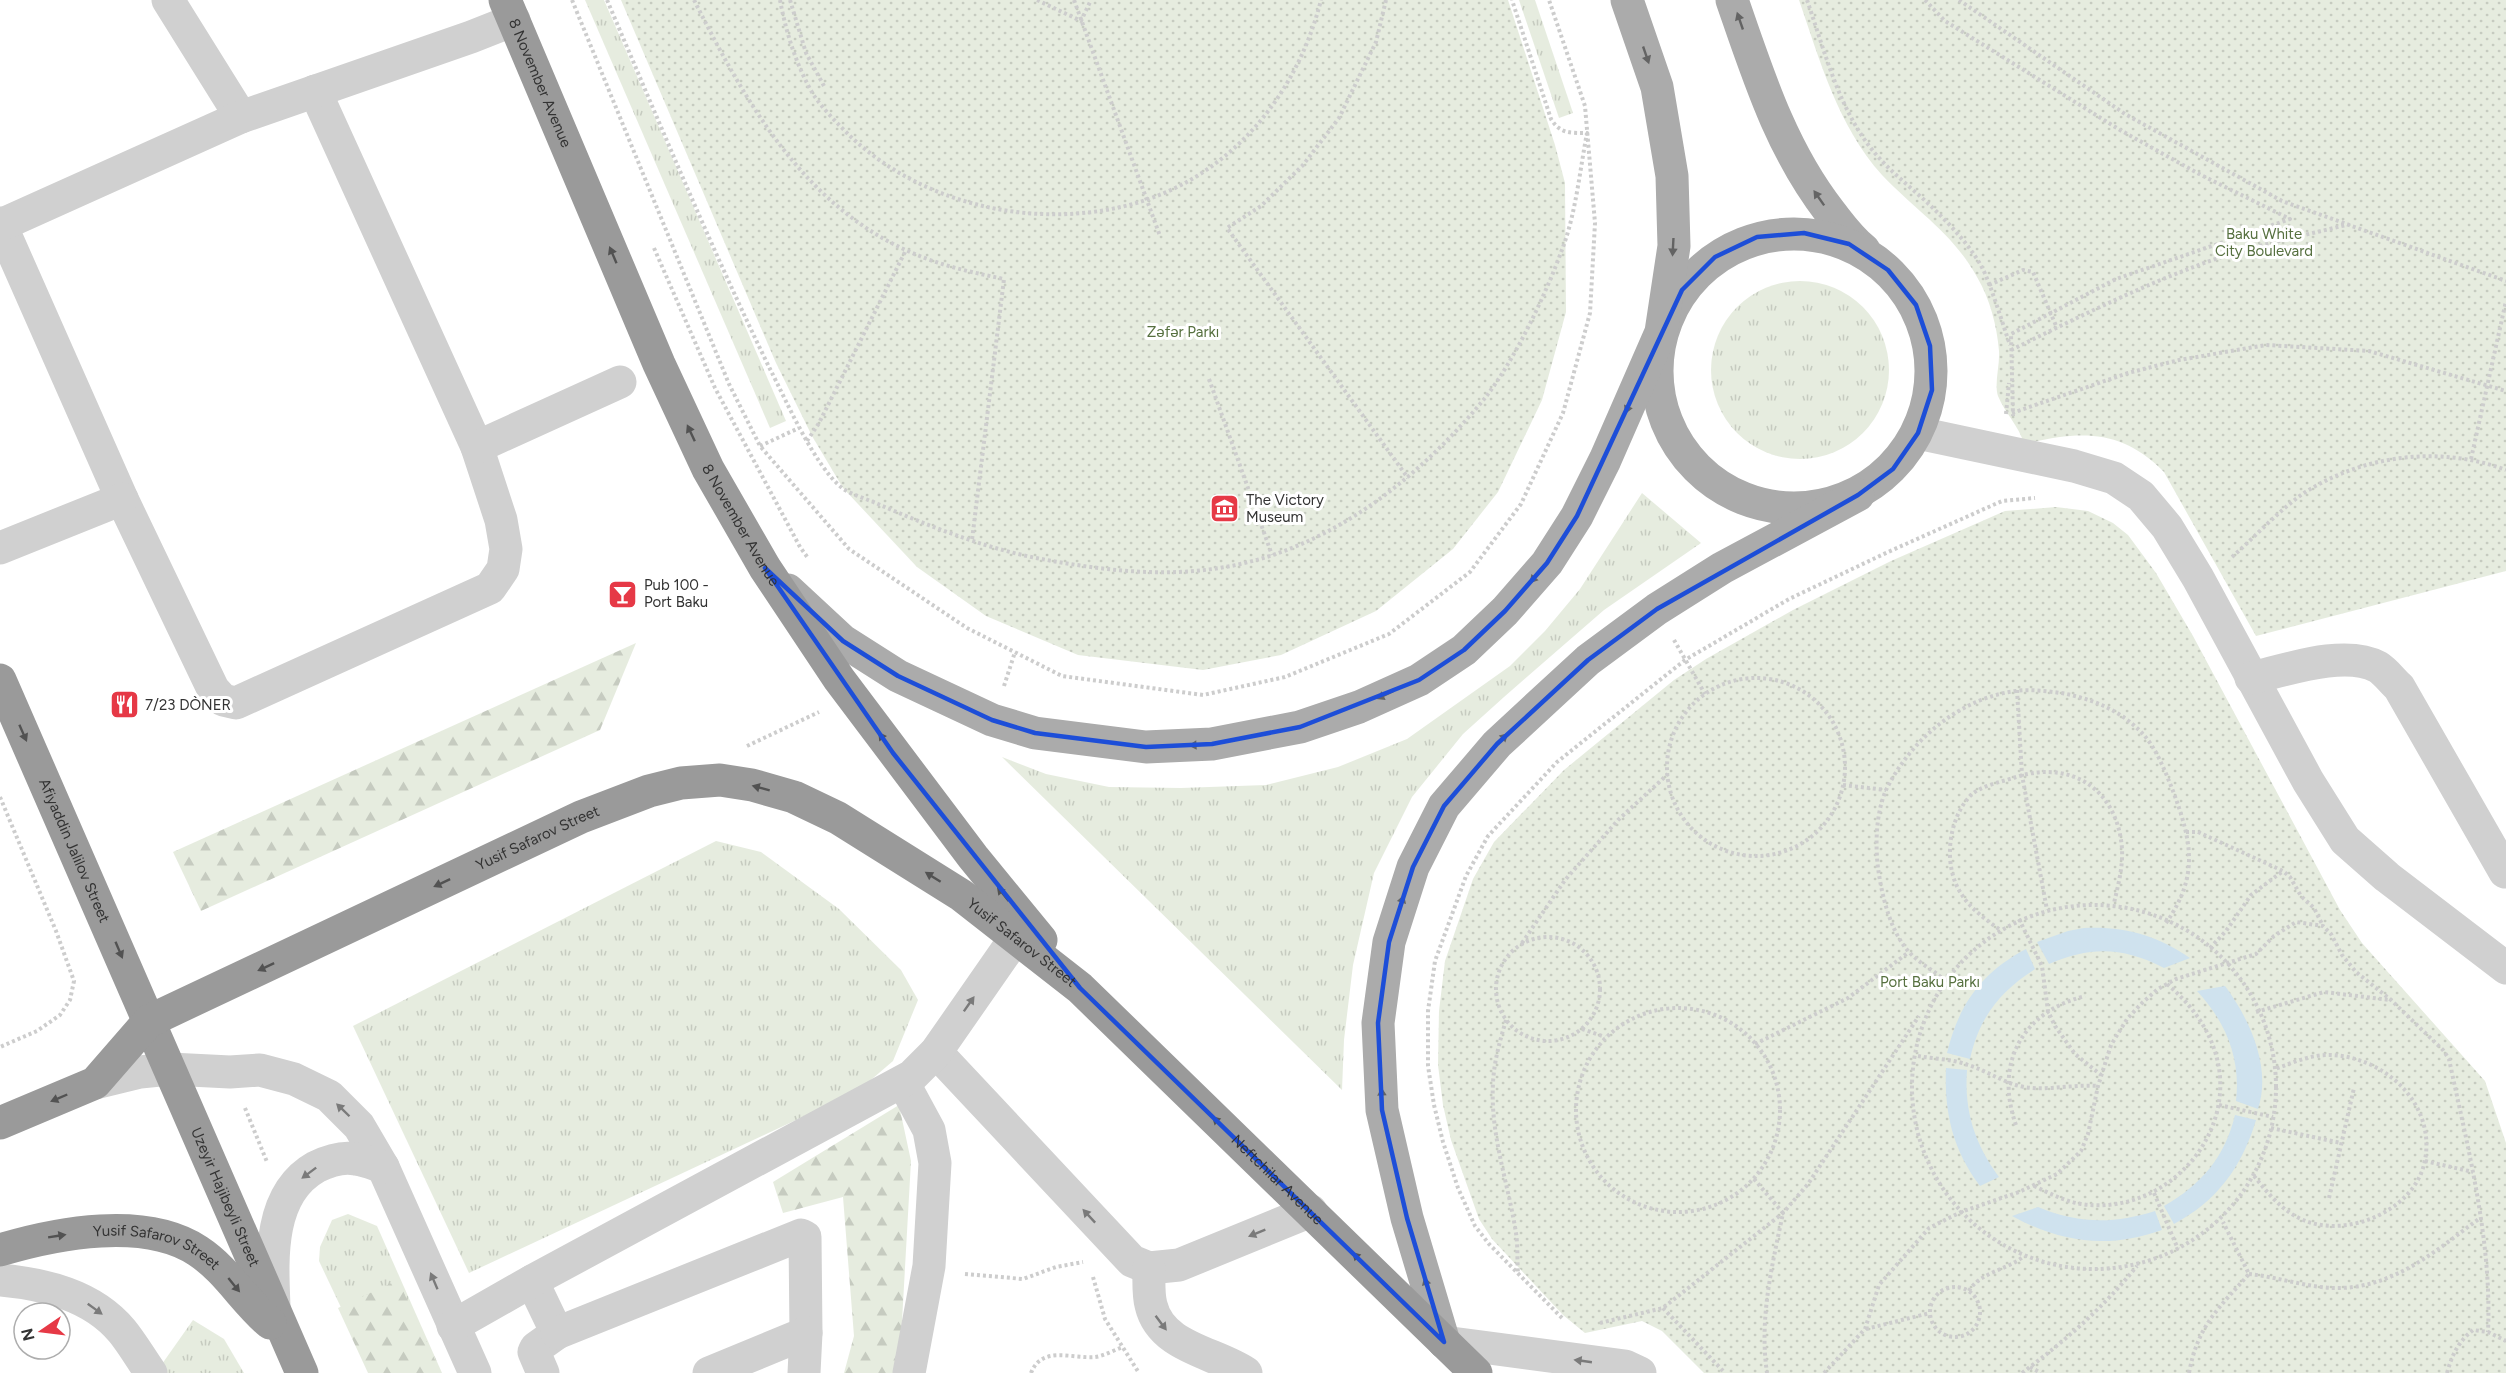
<svg xmlns="http://www.w3.org/2000/svg" width="2506" height="1373" viewBox="0 0 2506 1373" font-family="Figtree,sans-serif">
	<style>
		.grass { fill: url(#grass-tufts) }
		.forest { fill: url(#forest-firs) }
		.park { fill: url(#park-dots) }
		.water { fill: #cfe2ee }
		.lines { fill: none; stroke-linecap: round; stroke-linejoin: round }
		.path { stroke: #cdcdcd; stroke-width: 4; stroke-dasharray: 3 3; stroke-linecap: butt }
		.minor { stroke: #d0d0d0; stroke-width: 33 }
		.major { stroke: #ababab; stroke-width: 33 }
		.highway { stroke: #9a9a9a; stroke-width: 33 }
		.oneway { fill: #636363 }
		.oneway2 { fill: #525252 }
		.oneway3 { fill: #7a7a7a }
		.marked { fill: none; stroke: #1d4ed8; stroke-width: 4.5; stroke-linejoin: round }
		.labels { text-anchor: middle; dominant-baseline: central; stroke-width: 6; stroke-linejoin: round; paint-order: stroke }
		.street-label { font-size: 15px; fill: #333; stroke: #fff }
		.park-label { font-size: 15px; fill: #56703f; stroke: #fff }
		.poi-label { font-size: 15px; fill: #333; stroke: #fff; text-anchor: start }
	</style>
	<defs>
		<pattern id="grass-tufts" width="24" height="20" patternUnits="userSpaceOnUse" patternTransform="scale(1.5)"><rect width="24" height="20" fill="#e6ecdf"/><path d="M3 7l-1-3M5 7V3M7 7l1-3M15 17l-1-3M17 17v-4M19 17l1-3" fill="none" stroke="#c6cbc0"/></pattern>
		<pattern id="forest-firs" width="22" height="20" patternUnits="userSpaceOnUse" patternTransform="scale(1.5)"><rect width="22" height="20" fill="#e6ecdf"/><path d="M5 1l3.5 6h-7zM16 11l3.5 6h-7z" fill="#c6cbc0"/></pattern>
		<pattern id="park-dots" width="8" height="8" patternUnits="userSpaceOnUse" patternTransform="scale(1.5)"><rect width="8" height="8" fill="#e6ecdf"/><path d="M2 2h.1M6 6h.1" fill="none" stroke="#c6cbc0" stroke-width="1.8" stroke-linecap="round"/></pattern>
	</defs>
	<rect width="100%" height="100%" fill="#fff"/>
	<g class="grass">
		<path d="M 585,0 L 604,0 L 786,421 L 770,428 Z"/>
		<path d="M 1519,0 L 1535,0 L 1573,113 L 1559,118 Z"/>
		<circle cx="1800" cy="370" r="89"/>
		<path d="M 1642,493 L 1701,543 L 1604,610 L 1504,697 L 1463,734 L 1412,797 L 1374,873 L 1353,965 L 1344,1040 L 1342,1090 L 1002,757 L 1046,774 L 1109,787 L 1181,788 L 1266,785 L 1338,767 L 1407,739 L 1510,666 L 1545,631 L 1580,589 Z"/>
		<path d="M 716,841 L 761,852 L 839,909 L 901,970 L 918,1000 L 893,1061 L 858,1091 L 469,1273 L 353,1026 Z"/>
		<path d="M 348,1214 L 377,1226 L 442,1373 L 372,1373 L 319,1261 L 320,1247 L 332,1220 Z"/>
		<path d="M 193,1320 L 224,1339 L 244,1373 L 167,1373 L 162,1364 Z"/>
	</g>
	<g class="forest">
		<path d="M 636,643 L 600,730 L 201,911 L 173,852 Z"/>
		<path d="M 899,1105 L 911,1161 L 901,1339 L 893,1373 L 844,1373 L 854,1336 L 843,1197 L 783,1213 L 773,1182 Z"/>
		<path d="M 398,1280 L 441,1373 L 368,1373 L 338,1308 Z"/>
	</g>
	<g class="park">
		<path d="M 621,0 L 1508,0 L 1555,145 L 1565,183 L 1566,312 L 1542,400 L 1498,492 L 1453,549 L 1376,611 L 1281,655 L 1203,670 L 1078,655 L 986,616 L 917,567 L 843,488 L 812,436 L 776,363 Z"/>
		<path d="M 1799,0 L 2506,0 L 2506,571 L 2256,636 L 2164,472 C 2121,428 2079,431 2024,444 C 2019,426 2005,413 1998,396 C 1994,384 2000,365 1999,351 C 1997,326 1990,299 1977,277 C 1952,232 1916,211 1882,175 C 1838,126 1820,61 1799,0 Z"/>
		<path d="M 2056,507 L 2088,511 L 2113,523 L 2128,535 L 2156,573 L 2193,636 L 2340,910 L 2362,943 L 2485,1081 L 2506,1143 L 2506,1373 L 1704,1373 L 1662,1331 L 1642,1321 L 1585,1333 L 1563,1315 L 1492,1239 L 1479,1219 L 1451,1140 L 1443,1105 L 1438,1065 L 1439,1011 L 1445,961 L 1473,879 L 1494,842 L 1564,770 L 1674,680 L 1706,659 L 1793,610 L 1891,561 L 2005,511 Z"/>
	</g>
	<g class="water">
		<path d="M 2084,928 C 2123,926 2157,935 2190,958 L 2164,968 C 2123,947 2091,946 2049,964 L 2037,942 L 2068,931 Z"/>
		<path d="M 2026,949 L 2035,969 C 2000,991 1979,1018 1970,1059 L 1947,1053 C 1959,1004 1981,973 2026,949 Z"/>
		<path d="M 2225,986 C 2249,1018 2272,1067 2258,1109 L 2236,1101 C 2241,1059 2226,1022 2197,991 Z"/>
		<path d="M 1946,1068 L 1967,1070 C 1964,1112 1975,1144 1999,1177 L 1980,1186 C 1953,1150 1944,1113 1946,1068 Z"/>
		<path d="M 2235,1115 L 2256,1120 C 2242,1167 2217,1201 2174,1224 L 2164,1206 C 2201,1185 2225,1157 2235,1115 Z"/>
		<path d="M 2038,1207 C 2079,1224 2114,1224 2155,1211 L 2162,1230 C 2109,1249 2061,1243 2012,1216 Z"/>
	</g>
	<g class="lines">
		<g class="path">
			<path d="M 572,0 L 729,384 L 760,446 L 849,549 L 967,628 L 1062,676 L 1203,695 L 1285,677 L 1389,634 L 1470,572 L 1521,504 L 1563,413 L 1590,313 L 1595,223 L 1585,106 L 1549,0"/>
			<path d="M 607,0 C 660,124 711,248 770,369 C 787,402 814,465 842,488 C 852,495 867,499 878,504 C 931,527 989,550 1047,560 C 1108,571 1169,578 1231,566 C 1334,546 1420,477 1485,398 C 1516,358 1546,294 1563,247 C 1576,212 1580,169 1587,133 C 1571,133 1560,134 1551,119 L 1512,0"/>
			<path d="M 694,0 C 749,109 811,219 933,261 C 956,269 980,274 1004,279 L 972,540"/>
			<path d="M 780,0 C 786,32 796,65 813,94 C 822,108 837,123 849,135 C 925,208 1046,233 1146,200 C 1237,169 1298,91 1321,0"/>
			<path d="M 790,0 L 806,53 L 824,86"/>
			<path d="M 1037,0 L 1081,21 L 1091,0"/>
			<path d="M 1074,0 L 1160,236"/>
			<path d="M 1386,0 L 1376,42 L 1339,118 L 1303,165 L 1261,206 L 1227,228 L 1408,478"/>
			<path d="M 1807,0 C 1824,49 1838,106 1870,147 C 1889,172 1914,189 1936,211 C 1954,229 1976,252 1986,276 C 1995,298 2002,322 2010,345"/>
			<path d="M 1925,0 L 1945,21 L 2120,130 L 2201,175 L 2290,219 L 2116,279 L 2011,334 L 2013,416"/>
			<path d="M 1959,0 L 2125,114 L 2282,201 L 2506,281"/>
			<path d="M 654,248 L 715,388 L 800,547 L 808,558"/>
			<path d="M 1989,285 L 2023,270 L 2033,272 L 2057,328"/>
			<path d="M 2011,350 C 2071,321 2130,291 2191,268 C 2241,248 2294,238 2346,225"/>
			<path d="M 1209,379 L 1272,555"/>
			<path d="M 2012,413 L 2128,373 L 2179,360 L 2266,345 L 2369,351 L 2506,391"/>
			<path d="M 2006,414 L 2009,383"/>
			<path d="M 807,441 L 819,423 L 906,250"/>
			<path d="M 760,446 L 799,428"/>
			<path d="M 2471,459 L 2506,301"/>
			<path d="M 2232,557 C 2256,536 2278,511 2304,493 C 2363,455 2440,445 2506,470"/>
			<path d="M 1674,640 L 1705,694"/>
			<circle cx="1756" cy="767" r="89"/>
			<path d="M 1004,686 L 1015,652"/>
			<path d="M 2017,690 L 2022,775 L 2047,910"/>
			<path d="M 747,746 L 819,712"/>
			<path d="M 1843,785 L 1886,790"/>
			<path d="M 0,797 L 56,931 L 74,981 L 70,1000 L 60,1015 L 37,1031 L 0,1047"/>
			<path d="M 2186,832 L 2198,832 L 2283,871 L 2290,877 L 2301,896 L 2314,908 L 2323,926"/>
			<circle cx="2094" cy="1087" r="182"/>
			<path d="M 2019,919 L 2042,966 L 2048,1011 L 2055,1026 L 2075,1054 L 2101,1075"/>
			<path d="M 1999,929 C 1986,920 1970,908 1962,895 C 1943,868 1947,821 1970,796 C 1981,785 2002,782 2016,777 C 2073,759 2118,791 2122,849 C 2123,867 2118,886 2114,903"/>
			<circle cx="1548" cy="989" r="52"/>
			<path d="M 1522,943 L 1565,880 L 1618,820 L 1668,774"/>
			<path d="M 2210,948 L 2226,931 L 2251,895 L 2283,871"/>
			<path d="M 1941,977 C 1931,969 1918,962 1909,952 C 1890,931 1882,896 1878,868 C 1875,843 1876,811 1887,788 C 1912,739 1960,698 2016,691 C 2030,689 2046,691 2061,693 C 2090,698 2120,710 2141,732 C 2156,747 2165,771 2173,791 C 2192,842 2199,876 2166,923"/>
			<circle cx="1678" cy="1110" r="102"/>
			<path d="M 2256,1012 L 2324,992 L 2390,1000"/>
			<path d="M 1506,1020 C 1500,1041 1494,1061 1493,1083 C 1490,1135 1508,1182 1516,1233 C 1518,1247 1517,1261 1518,1274"/>
			<path d="M 1582,1029 L 1605,1037"/>
			<path d="M 1755,1044 L 1848,998 L 1909,952"/>
			<path d="M 1918,1056 C 1934,1059 1953,1059 1968,1065 C 1988,1071 2003,1083 2024,1087 C 2049,1091 2073,1084 2098,1086"/>
			<path d="M 2219,1105 L 2273,1117"/>
			<path d="M 245,1108 L 267,1162"/>
			<path d="M 2016,1125 C 1994,1063 2022,1012 2085,996"/>
			<path d="M 2271,1128 L 2341,1143"/>
			<path d="M 2425,1161 L 2473,1172"/>
			<path d="M 2254,1176 C 2267,1192 2281,1210 2301,1219 C 2345,1240 2416,1211 2425,1160 C 2436,1102 2382,1055 2328,1055 C 2309,1055 2292,1063 2275,1069"/>
			<path d="M 1754,1179 L 1783,1213 C 1772,1266 1759,1319 1767,1373"/>
			<path d="M 2034,1186 C 2049,1193 2064,1201 2081,1204 C 2158,1216 2231,1146 2219,1068 C 2213,1033 2193,1006 2167,984"/>
			<path d="M 2154,1193 L 2178,1249"/>
			<path d="M 2329,1198 L 2354,1088"/>
			<path d="M 965,1274 L 1023,1279 L 1056,1267 L 1083,1262"/>
			<path d="M 2249,1274 C 2279,1277 2311,1289 2341,1288 C 2397,1286 2438,1249 2480,1218"/>
			<path d="M 1093,1277 L 1105,1319 L 1139,1373"/>
			<circle cx="1955" cy="1312" r="25"/>
			<path d="M 1969,1291 C 1979,1273 2006,1270 2023,1257"/>
			<path d="M 1663,1308 L 1725,1373"/>
			<path d="M 1562,1318 L 1489,1244 L 1475,1226 L 1458,1188 L 1443,1142 L 1434,1105 L 1428,1066 L 1428,1011 L 1435,961 L 1466,876 L 1488,836 L 1557,762 L 1685,660 L 1789,599 L 1888,552 L 2002,501 L 2035,498"/>
			<path d="M 1600,1323 L 1663,1308 L 1783,1213 L 1808,1184 L 1919,1016"/>
			<path d="M 1866,1329 L 1930,1313"/>
			<path d="M 2030,1367 L 2041,1373"/>
			<path d="M 1031,1373 C 1042,1345 1072,1359 1095,1357 C 1104,1356 1114,1350 1123,1347"/>
			<path d="M 1824,1373 L 1865,1329 L 1879,1285 L 1929,1228 L 1961,1212 L 2019,1192 L 2057,1174 L 2081,1151 L 2088,1134 L 2098,1086 L 2111,1045 L 2127,1019 L 2142,1003 L 2158,989 L 2176,979 L 2256,954 L 2274,936 L 2296,922 L 2323,926 L 2331,934 L 2342,955 L 2356,972 L 2391,1000 L 2443,1050 L 2449,1059 C 2468,1149 2492,1240 2488,1332"/>
			<path d="M 2022,1373 C 2066,1340 2102,1309 2137,1266"/>
			<path d="M 2189,1373 C 2198,1325 2218,1309 2249,1274 L 2223,1222"/>
			<path d="M 2447,1373 C 2452,1355 2458,1342 2473,1330 L 2488,1332 L 2506,1341"/>
		</g>
		<g class="minor">
			<path d="M 168,0 L 241,117"/>
			<path d="M 0,223 L 122,499 L 213,689 L 223,700 L 236,703 L 490,588 L 503,569 L 506,549 L 501,520 L 477,447 L 315,91"/>
			<path d="M 1,225 L 241,117 L 471,37 L 514,20"/>
			<path d="M 1918,433 L 2074,466 L 2114,478 L 2141,496 L 2167,527 L 2198,578 L 2308,781 L 2345,840 L 2387,877 L 2506,968"/>
			<path d="M 477,447 L 620,382"/>
			<path d="M 0,548 L 122,499"/>
			<path d="M 2251,678 C 2286,670 2345,649 2378,667 C 2386,672 2392,681 2399,687 L 2505,872"/>
			<path d="M 936,1052 L 1132,1261 L 1149,1268 L 1179,1265 L 1311,1211"/>
			<path d="M 903,1082 L 929,1130 L 935,1163 L 929,1266 L 909,1373"/>
			<path d="M 95,1083 L 140,1072 L 170,1069 L 230,1072 L 260,1070 L 294,1079 L 329,1096 L 359,1126 L 383,1167 L 475,1373"/>
			<path d="M 1149,1268 C 1149,1280 1148,1294 1151,1305 C 1161,1348 1215,1352 1246,1373"/>
			<path d="M 0,1280 C 44,1284 92,1295 122,1331 C 132,1343 141,1359 151,1373"/>
			<path d="M 532,1281 L 557,1333 L 536,1348 L 534,1352 L 543,1373"/>
			<path d="M 274,1306 C 272,1259 268,1194 316,1167 C 328,1161 342,1156 356,1159 C 365,1160 374,1164 383,1167"/>
			<path d="M 453,1326 L 532,1281 L 912,1076 L 936,1052 L 1016,937"/>
			<path d="M 557,1333 L 801,1235 L 805,1237 L 806,1333"/>
			<path d="M 1444,1342 L 1625,1366 L 1640,1373"/>
			<path d="M 709,1373 L 806,1333 L 804,1373"/>
		</g>
		<g class="major">
			<path d="M 1732,0 C 1758,75 1781,149 1830,212 C 1841,226 1850,239 1864,250"/>
			<circle cx="1794" cy="371" r="137"/>
			<path d="M 788,590 L 843,641 L 898,676 L 992,720 L 1035,733 L 1146,747 L 1212,744 L 1300,727 L 1359,707 L 1419,680 L 1464,650 L 1505,611 L 1547,563 L 1577,516 L 1605,460 L 1661,332 L 1674,246 L 1672,176 L 1657,87 L 1627,0"/>
			<path d="M 1444,1342 L 1407,1218 L 1382,1110 L 1378,1023 L 1389,942 L 1413,867 L 1444,806 L 1497,744 L 1588,660 L 1657,609 L 1722,568 L 1858,495"/>
		</g>
		<g class="highway">
			<path id="s1" d="M 505,0 L 659,364 L 708,469 L 765,568 L 839,679 L 973,857 L 1041,940"/>
			<path id="s2" d="M 0,680 L 302,1373"/>
			<path id="s3" d="M 0,1123 L 95,1083 L 149,1021 L 581,817 L 649,791 L 681,783 L 720,780 L 752,785 L 794,797 L 838,818 L 961,895 L 1080,988 L 1476,1373"/>
			<path id="s4" d="M 0,1250 C 57,1233 145,1216 198,1251 C 227,1270 244,1301 270,1323"/>
		</g>
	</g>
	<defs><path id="oneway-solid" d="M-6-.8H1V-3.2L6.5 0L1 3.2V.8H-6Z" transform="scale(1.5)"/></defs>
	<g class="oneway">
		<use href="#oneway-solid" transform="translate(1740 21) rotate(-109)"/>
		<use href="#oneway-solid" transform="translate(1646 55) rotate(71)"/>
		<use href="#oneway-solid" transform="translate(1819 198) rotate(-125)"/>
		<use href="#oneway-solid" transform="translate(1673 247) rotate(93)"/>
		<use href="#oneway-solid" transform="translate(1629 405) rotate(114)"/>
		<use href="#oneway-solid" transform="translate(1536 576) rotate(131)"/>
		<use href="#oneway-solid" transform="translate(1385 695) rotate(155)"/>
		<use href="#oneway-solid" transform="translate(1501 740) rotate(-44)"/>
		<use href="#oneway-solid" transform="translate(1198 745) rotate(177)"/>
		<use href="#oneway-solid" transform="translate(1401 904) rotate(-72)"/>
		<use href="#oneway-solid" transform="translate(1382 1097) rotate(-93)"/>
		<use href="#oneway-solid" transform="translate(1427 1286) rotate(-107)"/>
	</g>
	<g class="oneway2">
		<use href="#oneway-solid" transform="translate(613 255) rotate(-113)"/>
		<use href="#oneway-solid" transform="translate(691 433) rotate(-115)"/>
		<use href="#oneway-solid" transform="translate(23 733) rotate(66)"/>
		<use href="#oneway-solid" transform="translate(884 740) rotate(-126)"/>
		<use href="#oneway-solid" transform="translate(761 788) rotate(-165)"/>
		<use href="#oneway-solid" transform="translate(933 877) rotate(-148)"/>
		<use href="#oneway-solid" transform="translate(442 883) rotate(155)"/>
		<use href="#oneway-solid" transform="translate(1003 894) rotate(-129)"/>
		<use href="#oneway-solid" transform="translate(119 950) rotate(67)"/>
		<use href="#oneway-solid" transform="translate(266 967) rotate(155)"/>
		<use href="#oneway-solid" transform="translate(59 1098) rotate(157)"/>
		<use href="#oneway-solid" transform="translate(1219 1123) rotate(-136)"/>
		<use href="#oneway-solid" transform="translate(57 1236) rotate(-9)"/>
		<use href="#oneway-solid" transform="translate(1359 1259) rotate(-135)"/>
		<use href="#oneway-solid" transform="translate(234 1285) rotate(51)"/>
	</g>
	<g class="oneway3">
		<use href="#oneway-solid" transform="translate(969 1004) rotate(-55)"/>
		<use href="#oneway-solid" transform="translate(343 1110) rotate(-136)"/>
		<use href="#oneway-solid" transform="translate(309 1173) rotate(143)"/>
		<use href="#oneway-solid" transform="translate(1089 1216) rotate(-133)"/>
		<use href="#oneway-solid" transform="translate(1257 1233) rotate(158)"/>
		<use href="#oneway-solid" transform="translate(434 1281) rotate(-113)"/>
		<use href="#oneway-solid" transform="translate(95 1309) rotate(36)"/>
		<use href="#oneway-solid" transform="translate(1161 1323) rotate(53)"/>
		<use href="#oneway-solid" transform="translate(1583 1361) rotate(-172)"/>
	</g>
	<path class="marked" d="M 1804,233 L 1849,244 L 1888,270 L 1916,305 L 1930,346 L 1932,390 L 1918,433 L 1893,469 L 1858,495 L 1657,609 L 1588,660 L 1497,744 L 1444,806 L 1413,867 L 1389,942 L 1378,1023 L 1382,1110 L 1407,1218 L 1444,1342 L 1080,988 L 893,753 L 765,568 L 843,641 L 898,676 L 992,720 L 1035,733 L 1146,747 L 1212,744 L 1300,727 L 1419,680 L 1464,650 L 1505,611 L 1547,563 L 1577,516 L 1682,290 L 1715,257 L 1757,237 Z"/>
	<defs>
		<symbol id="museum-square" viewBox="-11 -11 22 22"><rect x="-9" y="-9" width="18" height="18" rx="4" fill="#e63946" stroke="#fff"/><path d="M0-6L6-3V-2H-6V-3ZM-5-1h2V3h-2ZM-1-1h2V3h-2ZM3-1h2V3H3ZM-6 4H6V6H-6Z" fill="#fff"/></symbol>
		<symbol id="bar-square" viewBox="-11 -11 22 22"><rect x="-9" y="-9" width="18" height="18" rx="4" fill="#e63946" stroke="#fff"/><path d="M-6-5H6L.8 .8V4.5H3.5V6h-7V4.5H-.8V.8Z" fill="#fff"/></symbol>
		<symbol id="restaurant-square" viewBox="-11 -11 22 22"><rect x="-9" y="-9" width="18" height="18" rx="4" fill="#e63946" stroke="#fff"/><path d="M-5-6h1v4h1v-4h1v4h1v-4h1v5L-1.5 .5V6h-2V.5L-5-1ZM5-6V6H3V1.5H1.5Q1.5-4 5-6Z" fill="#fff"/></symbol>
	</defs>
	<g fill-rule="evenodd">
		<use href="#museum-square" x="1208" y="492" width="33" height="33"/>
		<use href="#bar-square" x="606" y="578" width="33" height="33"/>
		<use href="#restaurant-square" x="108" y="688" width="33" height="33"/>
	</g>
	<g class="labels">
		<g class="street-label">
			<text stroke="none"><textPath href="#s1" startOffset="90">8 November Avenue</textPath></text>
			<text stroke="none"><textPath href="#s1" startOffset="576">8 November Avenue</textPath></text>
			<text stroke="none"><textPath href="#s3" startOffset="615">Yusif Safarov Street</textPath></text>
			<text stroke="none"><textPath href="#s2" startOffset="186">Afiyaddin Jalilov Street</textPath></text>
			<text stroke="none"><textPath href="#s3" startOffset="1155">Yusif Safarov Street</textPath></text>
			<text stroke="none"><textPath href="#s3" startOffset="1504">Neftchilar Avenue</textPath></text>
			<text stroke="none"><textPath href="#s2" startOffset="564">Uzeyir Hajibeyli Street</textPath></text>
			<text stroke="none"><textPath href="#s4" startOffset="162">Yusif Safarov Street</textPath></text>
		</g>
		<g class="park-label">
			<text x="2264" y="234">Baku White<tspan x="2264" dy="17">City Boulevard</tspan></text>
			<text x="1183" y="332">Zəfər Parkı</text>
			<text x="1930" y="982">Port Baku Parkı</text>
		</g>
		<g class="poi-label">
			<text x="1246" y="500">The Victory<tspan x="1246" dy="17">Museum</tspan></text>
			<text x="644" y="585">Pub 100 -<tspan x="644" dy="17">Port Baku</tspan></text>
			<text x="145" y="705">7/23 DÒNER</text>
		</g>
	</g>
	<g transform="translate(42 1331) rotate(256)"><circle r="28" fill="#ffffff" stroke="#adadad" stroke-width="1.5"/>
	<path d="M0-4.5L10 22L0 15L-10 22Z" fill="#e63946"/>
	<text y="-9" font-size="16" font-weight="bold" text-anchor="middle" fill="#333333">N</text>
	</g>
</svg>
